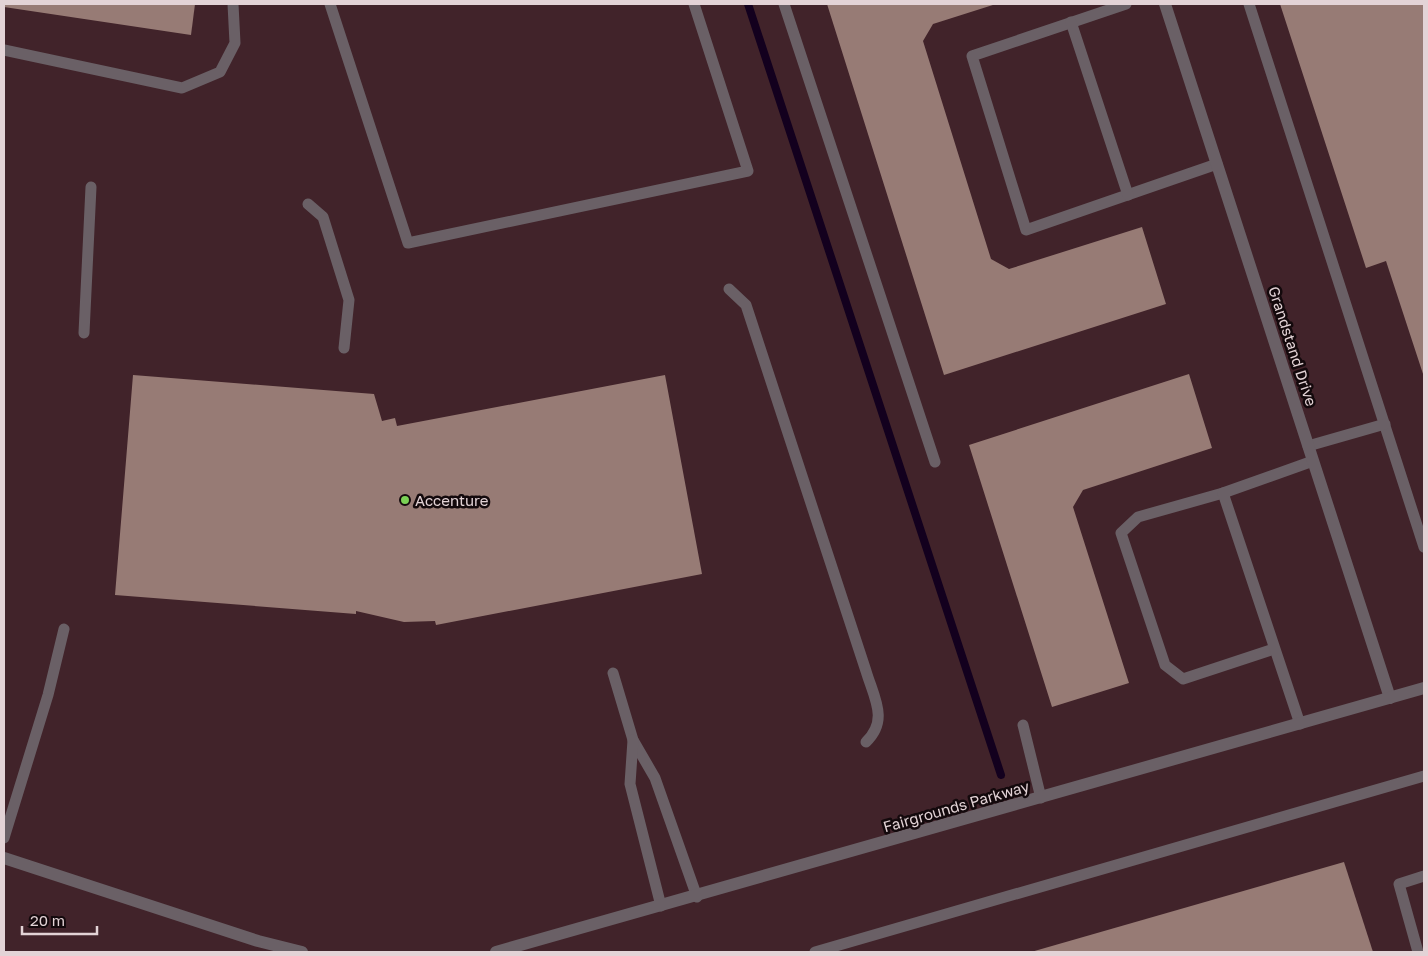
<svg xmlns="http://www.w3.org/2000/svg" width="1428" height="956" viewBox="0 0 1428 956" font-family="'Golos Text',sans-serif">
	<style>
		.built { fill: #41232a }
		.lines { fill: none; stroke-linecap: round; stroke-linejoin: round }
		.stream { stroke: #13001e; stroke-width: 8 }
		.building { fill: #977b75 }
		.lane { stroke: #6a6066; stroke-width: 11 }
		.street { stroke: #6a6066; stroke-width: 12 }
		.poi-dot { fill: #7bd156; stroke: #13090c; stroke-width: 2 }
		.labels { text-anchor: middle; dominant-baseline: central; stroke-width: 5; stroke-linejoin: round; paint-order: stroke }
		.street-label { font-size: 15px; fill: #e3d3d6; stroke: #13090c }
		.poi-label { font-size: 15px; fill: #e3d3d6; stroke: #13090c; text-anchor: start }
	</style>
	<rect width="100%" height="100%" fill="#321c21"/>
	<rect class="built" x="4" y="4" width="1420" height="948"/>
	<g class="lines">
		<path class="stream" d="M 748,4 L 1001,775"/>
	</g>
	<g class="building">
		<path d="M 4,4 L 195,4 L 191,35 L 4,7 Z"/>
		<path d="M 827,4 L 996,4 L 933,24 L 923,41 L 991,259 L 1009,269 L 1142,227 L 1166,304 L 944,375 Z"/>
		<path d="M 1280,4 L 1424,4 L 1424,377 L 1386,261 L 1366,268 Z"/>
		<path d="M 1189,374 L 1212,448 L 1083,490 L 1073,507 L 1129,683 L 1052,707 L 969,445 Z"/>
		<path d="M 133,375 L 374,394 L 382,421 L 395,418 L 397,426 L 665,375 L 702,574 L 436,625 L 435,621 L 404,622 L 356,611 L 356,614 L 115,595 Z"/>
		<path d="M 1344,862 L 1373,952 L 1031,952 Z"/>
	</g>
	<g class="lines">
		<g class="lane">
			<path d="M 330,4 L 408,243 L 748,171 L 694,4"/>
			<path d="M 784,4 L 935,462"/>
			<path d="M 1126,4 L 972,56 L 1026,230 L 1217,164"/>
			<path d="M 1249,4 L 1424,547"/>
			<path d="M 1071,22 L 1128,195"/>
			<path d="M 4,50 L 182,88 L 220,72 L 235,43 L 233,4"/>
			<path d="M 308,204 L 323,217 L 349,300 L 344,348"/>
			<path d="M 729,289 L 746,305 L 866,671 C 874,698 889,720 866,742"/>
			<path d="M 84,333 L 91,187"/>
			<path d="M 1308,446 L 1385,424"/>
			<path d="M 1223,493 L 1138,517 L 1121,533 L 1165,665 L 1183,679 L 1274,649"/>
			<path d="M 613,673 L 633,740 L 655,778 L 697,897"/>
			<path d="M 1300,724 L 1223,493 L 1313,461"/>
			<path d="M 1023,725 L 1041,798"/>
			<path d="M 633,740 L 630,784 L 661,906"/>
			<path d="M 4,838 L 48,695 L 64,629"/>
			<path d="M 815,952 L 1424,776"/>
			<path d="M 1418,952 L 1399,884 L 1424,876"/>
		</g>
		<g class="street">
			<path d="M 1165,4 L 1390,698"/>
			<path d="M 4,858 L 258,941 L 302,952"/>
			<path d="M 496,952 L 1424,688"/>
		</g>
	</g>
	<circle class="poi-dot" cx="405" cy="500" r="5"/>
	<g class="labels">
		<g class="street-label">
			<text transform="translate(1293 346) rotate(72)">Grandstand Drive</text>
			<text transform="translate(956 806) rotate(-16)">Fairgrounds Parkway</text>
		</g>
		<g class="poi-label">
			<text x="415" y="500">Accenture</text>
		</g>
	</g>
	<rect width="1428" height="956" fill="none" stroke="#e3d3d6" stroke-width="10"/>
	<path d="M22 926v8h75v-8" fill="none" stroke="#e3d3d6" stroke-width="2.5"/>
	<text x="30" y="926" font-size="15" fill="#e3d3d6" stroke="#13090c" stroke-width="4" paint-order="stroke">20 m</text>
</svg>
